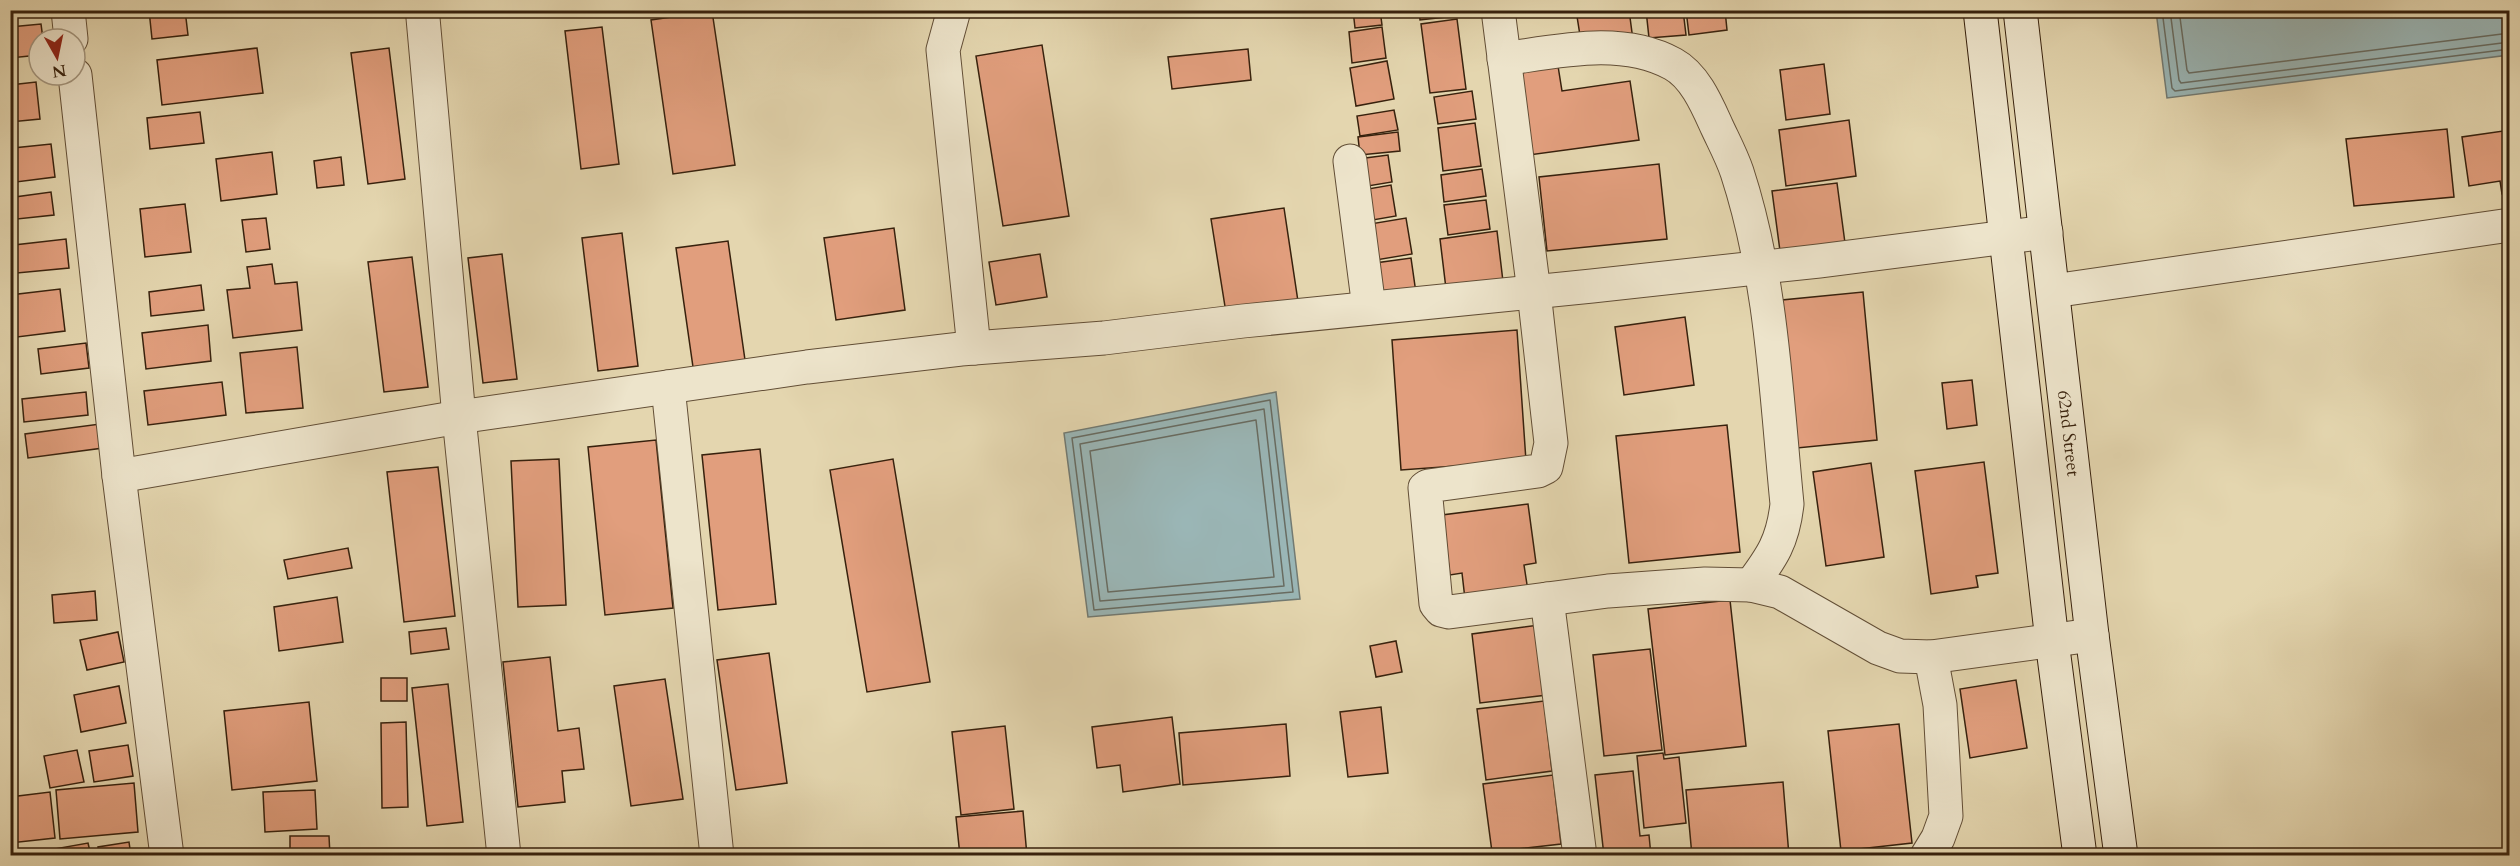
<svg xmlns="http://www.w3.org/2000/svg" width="2520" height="866" viewBox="0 0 2520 866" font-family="Cardo,serif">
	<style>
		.water { fill: #9ab6b6; stroke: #727a72; stroke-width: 1.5 }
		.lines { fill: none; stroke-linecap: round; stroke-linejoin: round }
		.shore { stroke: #686c62; stroke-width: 1.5 }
		.building { fill: #e19e7d; stroke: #37210d; stroke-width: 1.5 }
		.minor-casing { stroke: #624e36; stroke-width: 35 }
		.secondary-casing { stroke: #37210d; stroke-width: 35 }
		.minor { stroke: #ede4cb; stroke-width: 33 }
		.secondary { stroke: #ede4cb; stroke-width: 33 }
		.labels { text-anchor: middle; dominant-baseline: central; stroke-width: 4.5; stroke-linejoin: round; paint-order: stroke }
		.street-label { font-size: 18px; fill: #37210d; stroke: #ede4cb }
	</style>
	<rect width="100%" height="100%" fill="#e4d6af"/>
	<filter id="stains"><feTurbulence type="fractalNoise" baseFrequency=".00333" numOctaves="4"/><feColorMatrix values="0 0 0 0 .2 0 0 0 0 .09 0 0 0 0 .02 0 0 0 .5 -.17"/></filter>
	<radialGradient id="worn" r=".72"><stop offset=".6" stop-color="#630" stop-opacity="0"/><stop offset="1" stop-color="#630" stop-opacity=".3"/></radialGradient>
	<g class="water">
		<path d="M 2156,11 L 2509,11 L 2509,55 L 2167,98 Z"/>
		<path d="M 1276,392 L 1300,599 L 1088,617 L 1064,433 Z"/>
	</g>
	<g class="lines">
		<g class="shore">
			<path d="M 2162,10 L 2172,88 L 2175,91 L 2510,49"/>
			<path d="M 2170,10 L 2179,80 L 2181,83 L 2510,42"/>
			<path d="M 2179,10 L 2187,70 L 2189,73 L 2510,33"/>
			<path d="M 1270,400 L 1293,592 L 1094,610 L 1072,438 Z"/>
			<path d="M 1264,409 L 1284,586 L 1100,601 L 1080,444 Z"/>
			<path d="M 1256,420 L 1274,577 L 1108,592 L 1090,451 Z"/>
		</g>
	</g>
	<g class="building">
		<path d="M 149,10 L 185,10 L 188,35 L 152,39 Z"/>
		<path d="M 1353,10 L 1380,10 L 1382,25 L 1355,28 Z"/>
		<path d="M 1419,10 L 1454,10 L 1455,16 L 1420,20 Z"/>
		<path d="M 1576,10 L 1629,10 L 1633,40 L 1582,48 Z"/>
		<path d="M 1646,10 L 1683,10 L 1686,35 L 1649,38 Z"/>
		<path d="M 1686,10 L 1725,10 L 1727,30 L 1689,35 Z"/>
		<path d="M 712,11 L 735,165 L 673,174 L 651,20 Z"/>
		<path d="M 1457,19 L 1466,89 L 1430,93 L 1421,24 Z"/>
		<path d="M 41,24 L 43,39 L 39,39 L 39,55 L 10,58 L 10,27 Z"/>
		<path d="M 602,27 L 619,164 L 581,169 L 565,31 Z"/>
		<path d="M 1382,27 L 1386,58 L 1352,63 L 1349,32 Z"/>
		<path d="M 1042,45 L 1069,216 L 1003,226 L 976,56 Z"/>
		<path d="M 257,48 L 263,93 L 162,105 L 157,60 Z"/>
		<path d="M 389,48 L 405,179 L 368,184 L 351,53 Z"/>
		<path d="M 1248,49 L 1251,80 L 1172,89 L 1168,57 Z"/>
		<path d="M 1387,61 L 1394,99 L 1356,106 L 1350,68 Z"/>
		<path d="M 1824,64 L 1830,114 L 1786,120 L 1780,70 Z"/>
		<path d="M 1558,66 L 1562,91 L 1630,81 L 1639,140 L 1529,155 L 1517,72 Z"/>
		<path d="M 36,82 L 40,119 L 10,122 L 10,85 Z"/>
		<path d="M 1472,91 L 1476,119 L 1438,124 L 1434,97 Z"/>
		<path d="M 1394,110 L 1398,130 L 1360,136 L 1357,116 Z"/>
		<path d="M 200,112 L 204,143 L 150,149 L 147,118 Z"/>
		<path d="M 1849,120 L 1856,176 L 1786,186 L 1779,130 Z"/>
		<path d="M 1475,123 L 1481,166 L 1443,171 L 1438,128 Z"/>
		<path d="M 2447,129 L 2454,197 L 2354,206 L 2346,139 Z"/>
		<path d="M 2510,130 L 2510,193 L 2502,194 L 2500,181 L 2469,186 L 2462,137 Z"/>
		<path d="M 1398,132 L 1400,151 L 1360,155 L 1358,137 Z"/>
		<path d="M 51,144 L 55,177 L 16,182 L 13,148 Z"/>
		<path d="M 272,152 L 277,194 L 221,201 L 216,159 Z"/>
		<path d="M 1388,155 L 1392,182 L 1362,187 L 1358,159 Z"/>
		<path d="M 341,157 L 344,185 L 317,188 L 314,161 Z"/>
		<path d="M 1659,164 L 1667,239 L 1547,251 L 1539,177 Z"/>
		<path d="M 1482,169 L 1486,196 L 1444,202 L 1441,175 Z"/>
		<path d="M 1837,183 L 1845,243 L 1780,251 L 1772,191 Z"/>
		<path d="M 1391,185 L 1396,216 L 1367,221 L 1362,190 Z"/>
		<path d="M 51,192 L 54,215 L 17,219 L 15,197 Z"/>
		<path d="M 1486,200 L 1490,229 L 1448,235 L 1444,205 Z"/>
		<path d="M 185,204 L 191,252 L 145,257 L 140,209 Z"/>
		<path d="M 1284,208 L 1299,308 L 1227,319 L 1211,219 Z"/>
		<path d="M 266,218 L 270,249 L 246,252 L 242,220 Z"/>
		<path d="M 1406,218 L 1412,254 L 1376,260 L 1370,224 Z"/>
		<path d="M 894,228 L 905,310 L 836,320 L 824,238 Z"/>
		<path d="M 1497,231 L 1504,290 L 1447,297 L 1440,239 Z"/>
		<path d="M 622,233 L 638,366 L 598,371 L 582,238 Z"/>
		<path d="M 66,239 L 69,268 L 17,273 L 14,245 Z"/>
		<path d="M 728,241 L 745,360 L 693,367 L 676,248 Z"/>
		<path d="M 502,254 L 517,379 L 483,383 L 468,258 Z"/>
		<path d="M 1040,254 L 1047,297 L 996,305 L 989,262 Z"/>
		<path d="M 412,257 L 428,387 L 384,392 L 368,262 Z"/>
		<path d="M 1411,258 L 1416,293 L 1373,299 L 1368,264 Z"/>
		<path d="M 272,264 L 275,284 L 297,282 L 302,330 L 233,338 L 227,290 L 250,288 L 247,267 Z"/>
		<path d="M 201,285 L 204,310 L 151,316 L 149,292 Z"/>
		<path d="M 60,289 L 65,331 L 17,337 L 15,323 L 10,323 L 10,295 Z"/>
		<path d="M 1863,292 L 1877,440 L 1797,448 L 1782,300 Z"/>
		<path d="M 1685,317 L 1694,385 L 1624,395 L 1615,327 Z"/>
		<path d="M 208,325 L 211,361 L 146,369 L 142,333 Z"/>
		<path d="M 1517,330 L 1526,461 L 1401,470 L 1392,340 Z"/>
		<path d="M 86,343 L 89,368 L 41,374 L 38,349 Z"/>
		<path d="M 297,347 L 303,408 L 246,413 L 240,353 Z"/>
		<path d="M 1972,380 L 1977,425 L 1947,429 L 1942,383 Z"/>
		<path d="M 222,382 L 226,415 L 148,425 L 144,391 Z"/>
		<path d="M 86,392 L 88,415 L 24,422 L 22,399 Z"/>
		<path d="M 100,424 L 103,448 L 28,458 L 25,434 Z"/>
		<path d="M 1727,425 L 1740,552 L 1629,563 L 1616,436 Z"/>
		<path d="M 656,440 L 673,608 L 605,615 L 588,447 Z"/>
		<path d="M 760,449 L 776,604 L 718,610 L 702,455 Z"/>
		<path d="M 559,459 L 566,605 L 518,607 L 511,461 Z"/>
		<path d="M 893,459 L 930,682 L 867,692 L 830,470 Z"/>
		<path d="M 1984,462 L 1998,573 L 1976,576 L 1978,587 L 1931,594 L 1915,471 Z"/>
		<path d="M 1871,463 L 1884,557 L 1826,566 L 1813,472 Z"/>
		<path d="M 438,467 L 455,616 L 404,622 L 387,472 Z"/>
		<path d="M 1528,504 L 1536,563 L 1524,565 L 1528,591 L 1465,599 L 1462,573 L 1450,575 L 1442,515 Z"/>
		<path d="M 348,548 L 352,568 L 288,579 L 284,560 Z"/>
		<path d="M 95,591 L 97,620 L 54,623 L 52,595 Z"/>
		<path d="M 337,597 L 343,642 L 279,651 L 274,607 Z"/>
		<path d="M 1730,600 L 1746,746 L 1665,755 L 1648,609 Z"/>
		<path d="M 1539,625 L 1547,695 L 1480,703 L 1472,634 Z"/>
		<path d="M 446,628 L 449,649 L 411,654 L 409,632 Z"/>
		<path d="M 118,632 L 124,662 L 87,670 L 80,640 Z"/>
		<path d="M 1396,641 L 1402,672 L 1376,677 L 1370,646 Z"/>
		<path d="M 1650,649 L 1662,750 L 1604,756 L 1593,655 Z"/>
		<path d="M 769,653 L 787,783 L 736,790 L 717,660 Z"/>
		<path d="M 550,657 L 558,731 L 579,728 L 584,769 L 562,771 L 565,802 L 518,807 L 503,662 Z"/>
		<rect x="381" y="678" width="26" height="23"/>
		<path d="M 665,679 L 683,799 L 631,806 L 614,686 Z"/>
		<path d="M 2016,680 L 2027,748 L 1970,758 L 1960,689 Z"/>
		<path d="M 448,684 L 463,822 L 427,826 L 412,688 Z"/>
		<path d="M 119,686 L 126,723 L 81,732 L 74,695 Z"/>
		<path d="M 1544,701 L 1552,771 L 1486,780 L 1477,709 Z"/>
		<path d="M 309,702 L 317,781 L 232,790 L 224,711 Z"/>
		<path d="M 1381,707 L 1388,773 L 1348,777 L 1340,712 Z"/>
		<path d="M 1172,717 L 1180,784 L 1123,792 L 1120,765 L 1097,768 L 1092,727 Z"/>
		<path d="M 406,722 L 408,807 L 382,808 L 381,723 Z"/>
		<path d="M 1286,724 L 1290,776 L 1183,785 L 1179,733 Z"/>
		<path d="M 1899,724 L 1912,843 L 1841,851 L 1828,731 Z"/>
		<path d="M 1005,726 L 1014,809 L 961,815 L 952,732 Z"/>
		<path d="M 128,745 L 133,776 L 94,782 L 89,751 Z"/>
		<path d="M 77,750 L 84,782 L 50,788 L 44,756 Z"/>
		<path d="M 1663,753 L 1664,759 L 1679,757 L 1686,823 L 1644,828 L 1637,756 Z"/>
		<path d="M 1633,771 L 1640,836 L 1649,835 L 1651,856 L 1604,856 L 1595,775 Z"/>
		<path d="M 1553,775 L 1561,844 L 1492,852 L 1483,784 Z"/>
		<path d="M 1783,782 L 1789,856 L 1692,856 L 1686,790 Z"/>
		<path d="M 134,783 L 138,832 L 60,839 L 56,790 Z"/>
		<path d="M 315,790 L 317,829 L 265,832 L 263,792 Z"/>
		<path d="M 50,792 L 55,838 L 10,843 L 10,797 Z"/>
		<path d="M 1023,811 L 1027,856 L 960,856 L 956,817 Z"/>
		<path d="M 290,836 L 329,836 L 330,856 L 290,856 Z"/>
		<path d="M 129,842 L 131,856 L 99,856 L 98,847 Z"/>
		<path d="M 88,843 L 91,856 L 44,856 L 43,851 Z"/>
		<path d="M 1525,849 L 1526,856 L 1488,856 L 1487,853 Z"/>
	</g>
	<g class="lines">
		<defs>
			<g id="minor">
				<path d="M 68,10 L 71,39"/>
				<path d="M 954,10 L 943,50 L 974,348"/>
				<path d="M 1498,10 L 1534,292 L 1551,443 L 1546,467 L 1538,471 L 1428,486 L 1425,488 L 1436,604 L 1441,610 L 1449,612 L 1608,591 L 1705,584 L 1751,585 L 1780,592 L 1878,648 L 1900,656 L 1931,657 L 2092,635"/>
				<path d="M 423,18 L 459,417 L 504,856"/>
				<path d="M 1504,59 C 1559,51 1622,36 1673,64 C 1695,76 1707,105 1717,127 C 1724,142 1732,157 1737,172 C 1772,279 1776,393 1787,504 C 1783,541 1772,557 1751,585"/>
				<path d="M 75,75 L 119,476 L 167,856"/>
				<path d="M 1350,161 L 1369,308"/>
				<path d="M 2053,291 L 2510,225"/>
				<path d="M 668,387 L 717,856"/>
				<path d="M 119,476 L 459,417 L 807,367 L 961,349 L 1104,338 L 1243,321 L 1592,286 L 1819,261 L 2046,232"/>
				<path d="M 1547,599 L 1580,856"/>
				<path d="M 1927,856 L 1938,838 L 1946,816 L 1940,705 L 1931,657"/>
			</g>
			<g id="secondary">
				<path d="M 1980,10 L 2052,641 L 2080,856"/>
				<path id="s1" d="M 2020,10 L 2092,635 L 2121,856"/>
			</g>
		</defs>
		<use href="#minor" class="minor-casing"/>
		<use href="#secondary" class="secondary-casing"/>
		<use href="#minor" class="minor"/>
		<use href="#secondary" class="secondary"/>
	</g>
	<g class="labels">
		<g class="street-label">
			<text stroke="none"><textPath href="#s1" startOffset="426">62nd Street</textPath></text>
		</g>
	</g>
	<rect width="2520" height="866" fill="none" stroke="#e4d6af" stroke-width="36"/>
	<rect x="12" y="12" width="2496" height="842" fill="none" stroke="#37210d" stroke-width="3"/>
	<rect x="18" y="18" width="2484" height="830" fill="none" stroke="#37210d" stroke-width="1.5"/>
	<g transform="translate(57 57) rotate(171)"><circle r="28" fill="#ede4cb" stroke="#a4967f" stroke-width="1.5"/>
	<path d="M0-4.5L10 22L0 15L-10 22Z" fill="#8f2418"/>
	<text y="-9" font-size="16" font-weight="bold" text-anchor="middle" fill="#37210d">N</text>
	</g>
	<rect width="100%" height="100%" filter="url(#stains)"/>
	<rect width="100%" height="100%" fill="url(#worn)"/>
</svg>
